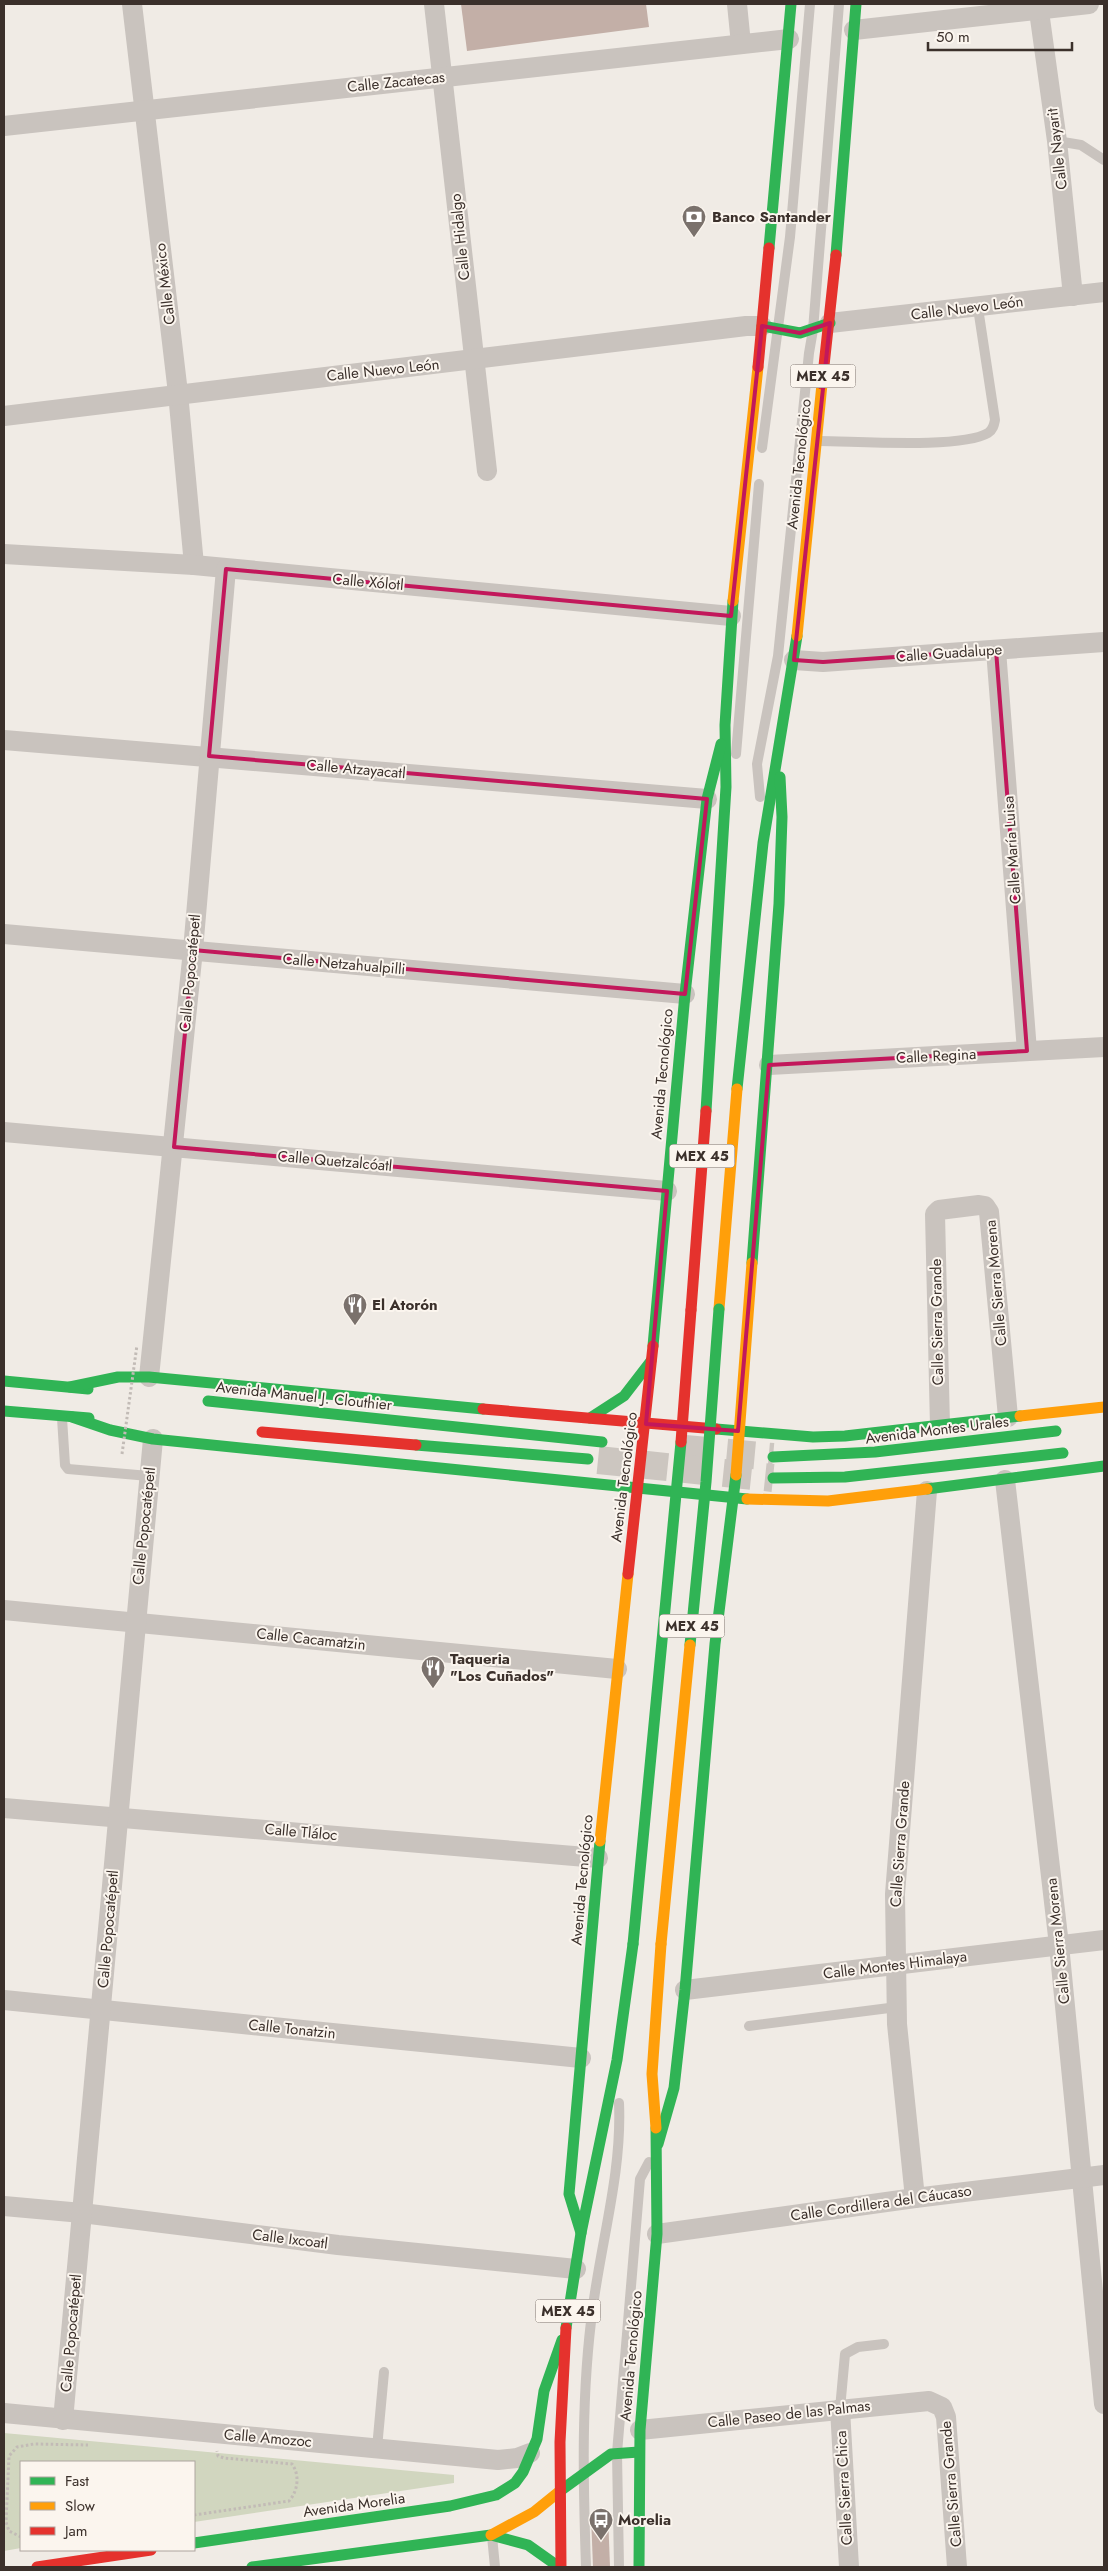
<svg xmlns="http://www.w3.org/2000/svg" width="1108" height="2571" viewBox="0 0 1108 2571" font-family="Jost,sans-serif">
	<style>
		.green { fill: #d1d6bf }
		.building { fill: #c3afa7 }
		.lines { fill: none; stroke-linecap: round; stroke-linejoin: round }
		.secondary-tunnel { stroke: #ccc6c0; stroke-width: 28; stroke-dasharray: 28 14; stroke-linecap: butt }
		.path { stroke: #c2bbb6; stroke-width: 3; stroke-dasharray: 2.5 2.5; stroke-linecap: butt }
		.lane { stroke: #c9c3be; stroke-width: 10 }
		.street { stroke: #c9c3be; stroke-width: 20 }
		.fast { stroke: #30b455; stroke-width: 11 }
		.slow { stroke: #ff9f0a; stroke-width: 11 }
		.jam { stroke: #e5322d; stroke-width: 11 }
		.path-bridge { stroke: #c2bbb6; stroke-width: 3; stroke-dasharray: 2.5 2.5; stroke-linecap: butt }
		.fast-bridge { stroke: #30b455; stroke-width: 11 }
		.slow-bridge { stroke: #ff9f0a; stroke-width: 11 }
		.jam-bridge { stroke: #e5322d; stroke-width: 11 }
		.marked { fill: none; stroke: #c2185b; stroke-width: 4; stroke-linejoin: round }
		.labels { text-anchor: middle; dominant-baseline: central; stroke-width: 4; stroke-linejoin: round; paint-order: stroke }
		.shield { fill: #fbf5ee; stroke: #756b66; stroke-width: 1 }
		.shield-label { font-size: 14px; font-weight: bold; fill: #3b302b }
		.street-label { font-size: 15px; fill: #3b302b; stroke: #fbf5ee }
		.poi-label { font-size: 15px; font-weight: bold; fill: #3b302b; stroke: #fbf5ee; text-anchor: start }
	</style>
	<rect width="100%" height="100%" fill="#f0ebe5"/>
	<path class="green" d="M 4,2433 L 454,2475 L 454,2483 L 194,2522 L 194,2462 L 21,2462 L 21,2548 L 4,2551 Z"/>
	<g class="building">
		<path d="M 461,4 L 646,4 L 649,27 L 467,51 Z"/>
		<path d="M 608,2514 L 610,2567 L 593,2567 L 591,2515 Z"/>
	</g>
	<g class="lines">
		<g class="secondary-tunnel">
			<path d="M 685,1449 L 773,1457"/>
			<path d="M 598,1460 L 773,1478"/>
		</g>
		<g class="path">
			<path d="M 194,2515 L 289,2501 C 298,2491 300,2475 292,2464 L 224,2458 L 218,2456 L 217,2451"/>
			<path d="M 21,2537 L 9,2531 L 6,2522 L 9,2456 L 17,2447 L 34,2444 L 88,2445"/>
		</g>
		<g class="lane">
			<path d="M 1057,141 L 1081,145 L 1104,160"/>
			<path d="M 819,441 C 855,441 961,449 988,433 C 993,430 994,425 995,420 L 978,308"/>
			<path d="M 762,448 L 790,237 L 810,4"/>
			<path d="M 736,754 L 759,484"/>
			<path d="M 760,797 L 757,764 L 778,656 L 809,353 L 813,330 L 839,4"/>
			<path d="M 62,1418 L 65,1465 L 68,1469 L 149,1476"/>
			<path d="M 749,2026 L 897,2007"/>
			<path d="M 840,2409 L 845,2354 L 858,2347 L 884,2344"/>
			<path d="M 377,2448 L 384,2372"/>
			<path d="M 492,2536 L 495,2567"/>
			<path d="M 586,2567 C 583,2480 581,2393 593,2306 C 602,2238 622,2171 619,2103"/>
			<path d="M 619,2567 L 617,2453 L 640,2179 L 649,2162"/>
		</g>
		<g class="street">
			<path d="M 132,4 L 178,393 L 194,565"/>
			<path d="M 434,4 L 487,471"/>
			<path d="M 737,4 L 741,44"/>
			<path d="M 1038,4 L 1057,141 L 1073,296"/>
			<path d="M 854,30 L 1089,4"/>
			<path d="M 4,126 L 789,39"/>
			<path d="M 830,323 L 1104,292"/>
			<path d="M 4,416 L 746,326 L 762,326"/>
			<path d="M 4,554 L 194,565 L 731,616"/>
			<path d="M 996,650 L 1027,1051"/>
			<path d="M 794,660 L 823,662 L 1104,642"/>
			<path d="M 4,740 L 707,799"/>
			<path d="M 4,934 L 685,994"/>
			<path d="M 769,1065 L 1104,1047"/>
			<path d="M 4,1132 L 667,1191"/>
			<path d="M 149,1377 L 193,950 L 226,569"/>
			<path d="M 940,1426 L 935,1214 L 939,1210 L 979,1205 L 985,1206 L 989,1212 L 1008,1417"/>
			<path d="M 1005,1480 L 1059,1945 L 1104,2404"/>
			<path d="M 4,1610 L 617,1669"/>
			<path d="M 4,1808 L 598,1858"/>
			<path d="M 685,1990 L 1104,1940"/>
			<path d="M 4,2000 L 581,2058"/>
			<path d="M 915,2198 L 897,2024 L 895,1894 L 927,1491"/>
			<path d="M 4,2206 L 82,2213 L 338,2245 L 576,2269"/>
			<path d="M 657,2234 L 915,2198 L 1104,2175"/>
			<path d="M 840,2409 L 849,2567"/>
			<path d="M 4,2413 L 498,2460 L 517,2458 L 530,2453"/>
			<path d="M 63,2420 L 153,1439"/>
			<path d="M 640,2430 L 929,2401 L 942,2407 L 946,2417 L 957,2567"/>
		</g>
		<g class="fast">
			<path d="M 769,248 L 791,4"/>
			<path d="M 836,255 L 856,4"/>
			<path d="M 762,326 L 800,333 L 830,323"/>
			<path d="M 737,1089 L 763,843 L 797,636"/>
			<path d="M 706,1111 L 726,787 L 725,725 L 733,601"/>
			<path d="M 752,1263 L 779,904 L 782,817 L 780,777"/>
			<path d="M 653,1346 L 685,994 L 707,799 L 721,744"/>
			<path d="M 4,1381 L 88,1389"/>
			<path d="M 70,1387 L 118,1377 L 149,1377 L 483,1409"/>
			<path d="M 208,1401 L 602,1442"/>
			<path d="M 4,1411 L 89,1418"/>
			<path d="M 72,1417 L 110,1430 L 153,1439 L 747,1499"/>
			<path d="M 590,1418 L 624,1396 L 651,1361"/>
			<path d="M 716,1429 L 813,1437 L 845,1436 L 1020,1416"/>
			<path d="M 416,1445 L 588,1459"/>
			<path d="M 773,1457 L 875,1452 L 1056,1431"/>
			<path d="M 773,1478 L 845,1477 L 1063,1453"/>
			<path d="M 927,1489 L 1104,1466"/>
			<path d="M 658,2144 L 674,2088 L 685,1990 L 715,1644 L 736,1475"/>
			<path d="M 581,2233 L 569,2194 L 600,1841"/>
			<path d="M 566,2328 L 581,2233 L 617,2060 L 633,1944"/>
			<path d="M 560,2491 L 611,2454 L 639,2452"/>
			<path d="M 194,2543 L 450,2506 L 496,2495 L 515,2483 L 523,2472 L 537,2439 L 544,2391 L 562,2340"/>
			<path d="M 252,2567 L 491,2535 L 528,2545 L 559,2567"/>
			<path d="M 639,2567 L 640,2430 L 657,2234 L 656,2128"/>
		</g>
		<g class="slow">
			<path d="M 733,601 L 758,367"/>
			<path d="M 797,636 L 822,384"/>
			<path d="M 719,1309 L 737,1089"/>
			<path d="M 1020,1416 L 1104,1407"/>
			<path d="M 736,1475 L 752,1263"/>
			<path d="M 747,1499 L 828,1501 L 927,1489"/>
			<path d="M 600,1841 L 628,1574"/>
			<path d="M 656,2128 L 652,2074 L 661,1944"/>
			<path d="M 491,2535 L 534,2512 L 560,2491"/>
		</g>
		<g class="jam">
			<path d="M 758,367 L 769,248"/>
			<path d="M 822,384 L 836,255"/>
			<path d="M 691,1310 L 706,1111"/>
			<path d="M 483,1409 L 716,1429"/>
			<path d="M 262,1432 L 416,1445"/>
			<path d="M 628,1574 L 653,1346"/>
			<path d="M 37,2567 L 151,2550"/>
			<path d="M 561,2567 L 560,2442 L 566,2328"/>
		</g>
		<path class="path-bridge" d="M 122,1454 L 137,1345"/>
		<g class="fast-bridge">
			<path d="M 690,1645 L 706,1482 L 719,1309"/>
			<path d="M 633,1944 L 681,1442"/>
		</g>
		<path class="slow-bridge" d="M 661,1944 L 690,1645"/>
		<path class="jam-bridge" d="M 681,1442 L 691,1310"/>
	</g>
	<path class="marked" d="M 830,323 L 794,660 L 823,662 L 996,650 L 1027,1051 L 769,1065 L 738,1431 L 646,1424 L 667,1191 L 174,1147 L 193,950 L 685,994 L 707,799 L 209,756 L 226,569 L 731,616 L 762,326 L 800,333 Z"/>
	<defs>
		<symbol id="bank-pin" viewBox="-11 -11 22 30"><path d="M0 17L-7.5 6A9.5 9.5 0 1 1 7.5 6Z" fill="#7a716c" stroke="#fbf5ee"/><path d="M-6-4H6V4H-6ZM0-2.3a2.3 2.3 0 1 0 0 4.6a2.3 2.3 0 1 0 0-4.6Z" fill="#fff"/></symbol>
		<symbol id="restaurant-pin" viewBox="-11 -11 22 30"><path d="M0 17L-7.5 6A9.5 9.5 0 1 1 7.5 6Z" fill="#7a716c" stroke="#fbf5ee"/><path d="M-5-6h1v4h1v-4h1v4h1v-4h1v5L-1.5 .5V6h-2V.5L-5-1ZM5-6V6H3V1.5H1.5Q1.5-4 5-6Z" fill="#fff"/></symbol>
		<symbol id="bus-pin" viewBox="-11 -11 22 30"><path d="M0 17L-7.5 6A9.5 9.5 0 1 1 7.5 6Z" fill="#7a716c" stroke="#fbf5ee"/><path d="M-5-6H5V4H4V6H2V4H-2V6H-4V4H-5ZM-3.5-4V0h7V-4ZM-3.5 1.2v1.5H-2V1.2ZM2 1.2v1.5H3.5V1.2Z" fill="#fff"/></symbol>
	</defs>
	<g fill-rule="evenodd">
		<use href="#bank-pin" x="680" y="203" width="28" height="38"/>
		<use href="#restaurant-pin" x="341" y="1291" width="28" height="38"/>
		<use href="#restaurant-pin" x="419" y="1654" width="28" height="38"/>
		<use href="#bus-pin" x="587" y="2506" width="28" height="38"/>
	</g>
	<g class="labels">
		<g class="shield">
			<rect x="790.5" y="364.5" width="65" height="23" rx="4"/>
			<rect x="669.5" y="1144.5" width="65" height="23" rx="4"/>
			<rect x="659.5" y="1614.5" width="65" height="23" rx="4"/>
			<rect x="535.5" y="2299.5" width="65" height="23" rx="4"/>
		</g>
		<g class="shield-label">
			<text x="823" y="376">MEX 45</text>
			<text x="702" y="1156">MEX 45</text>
			<text x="692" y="1626">MEX 45</text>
			<text x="568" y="2311">MEX 45</text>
		</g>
		<g class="street-label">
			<text transform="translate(396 82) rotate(-6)">Calle Zacatecas</text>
			<text transform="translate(1057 149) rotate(-97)">Calle Nayarit</text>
			<text transform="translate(460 237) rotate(-96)">Calle Hidalgo</text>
			<text transform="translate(165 284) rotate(-97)">Calle México</text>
			<text transform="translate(967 308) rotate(-7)">Calle Nuevo León</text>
			<text transform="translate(383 370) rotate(-6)">Calle Nuevo León</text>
			<text transform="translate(799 464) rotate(-84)">Avenida Tecnológico</text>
			<text transform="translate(368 582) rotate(5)">Calle Xólotl</text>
			<text transform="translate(949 653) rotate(-4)">Calle Guadalupe</text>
			<text transform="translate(356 769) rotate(5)">Calle Atzayacatl</text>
			<text transform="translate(1012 850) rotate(-94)">Calle María Luisa</text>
			<text transform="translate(344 964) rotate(5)">Calle Netzahualpilli</text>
			<text transform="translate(190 973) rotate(-85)">Calle Popocatépetl</text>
			<text transform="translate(936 1056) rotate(-3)">Calle Regina</text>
			<text transform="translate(662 1074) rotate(-85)">Avenida Tecnológico</text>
			<text transform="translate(335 1161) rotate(5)">Calle Quetzalcóatl</text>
			<text transform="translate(996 1283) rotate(-95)">Calle Sierra Morena</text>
			<text transform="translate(937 1322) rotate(-91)">Calle Sierra Grande</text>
			<text transform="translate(304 1396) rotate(6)">Avenida Manuel J. Clouthier</text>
			<text transform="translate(937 1430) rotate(-7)">Avenida Montes Urales</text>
			<text transform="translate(624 1477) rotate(-83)">Avenida Tecnológico</text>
			<text transform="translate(144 1526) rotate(-84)">Calle Popocatépetl</text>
			<text transform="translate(311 1639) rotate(6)">Calle Cacamatzin</text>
			<text transform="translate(301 1832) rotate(5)">Calle Tláloc</text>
			<text transform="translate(900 1844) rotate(-86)">Calle Sierra Grande</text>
			<text transform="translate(582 1880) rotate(-85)">Avenida Tecnológico</text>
			<text transform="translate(108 1929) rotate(-85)">Calle Popocatépetl</text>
			<text transform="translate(1058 1941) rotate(-96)">Calle Sierra Morena</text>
			<text transform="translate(895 1965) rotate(-7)">Calle Montes Himalaya</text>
			<text transform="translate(292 2029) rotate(6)">Calle Tonatzin</text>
			<text transform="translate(881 2203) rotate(-8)">Calle Cordillera del Cáucaso</text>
			<text transform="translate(290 2239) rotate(7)">Calle Ixcoatl</text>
			<text transform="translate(71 2333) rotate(-85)">Calle Popocatépetl</text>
			<text transform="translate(631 2356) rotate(-85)">Avenida Tecnológico</text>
			<text transform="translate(789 2414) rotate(-6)">Calle Paseo de las Palmas</text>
			<text transform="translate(268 2438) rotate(5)">Calle Amozoc</text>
			<text transform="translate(951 2484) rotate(-95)">Calle Sierra Grande</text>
			<text transform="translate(844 2488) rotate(-93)">Calle Sierra Chica</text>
			<text transform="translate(354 2505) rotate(-8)">Avenida Morelia</text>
		</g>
		<g class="poi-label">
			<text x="712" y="217">Banco Santander</text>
			<text x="372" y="1305">El Atorón</text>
			<text x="450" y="1659">Taqueria<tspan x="450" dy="17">"Los Cuñados"</tspan></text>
			<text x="618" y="2520">Morelia</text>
		</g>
	</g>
	<rect width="1108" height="2571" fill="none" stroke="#3b302b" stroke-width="10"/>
	<rect x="20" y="2461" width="175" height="90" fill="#fbf5ee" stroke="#aea6a0"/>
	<rect x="30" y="2477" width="25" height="8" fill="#30b455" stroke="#aea6a0"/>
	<text x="65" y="2486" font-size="15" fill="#3b302b">Fast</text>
	<rect x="30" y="2502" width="25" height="8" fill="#ff9f0a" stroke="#aea6a0"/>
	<text x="65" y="2511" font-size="15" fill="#3b302b">Slow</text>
	<rect x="30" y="2527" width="25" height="8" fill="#e5322d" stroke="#aea6a0"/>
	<text x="65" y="2536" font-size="15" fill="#3b302b">Jam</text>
	<path d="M928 42v8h144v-8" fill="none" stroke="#3b302b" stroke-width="2.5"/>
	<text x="936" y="42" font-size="15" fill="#3b302b" stroke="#fbf5ee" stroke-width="4" paint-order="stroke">50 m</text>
</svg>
